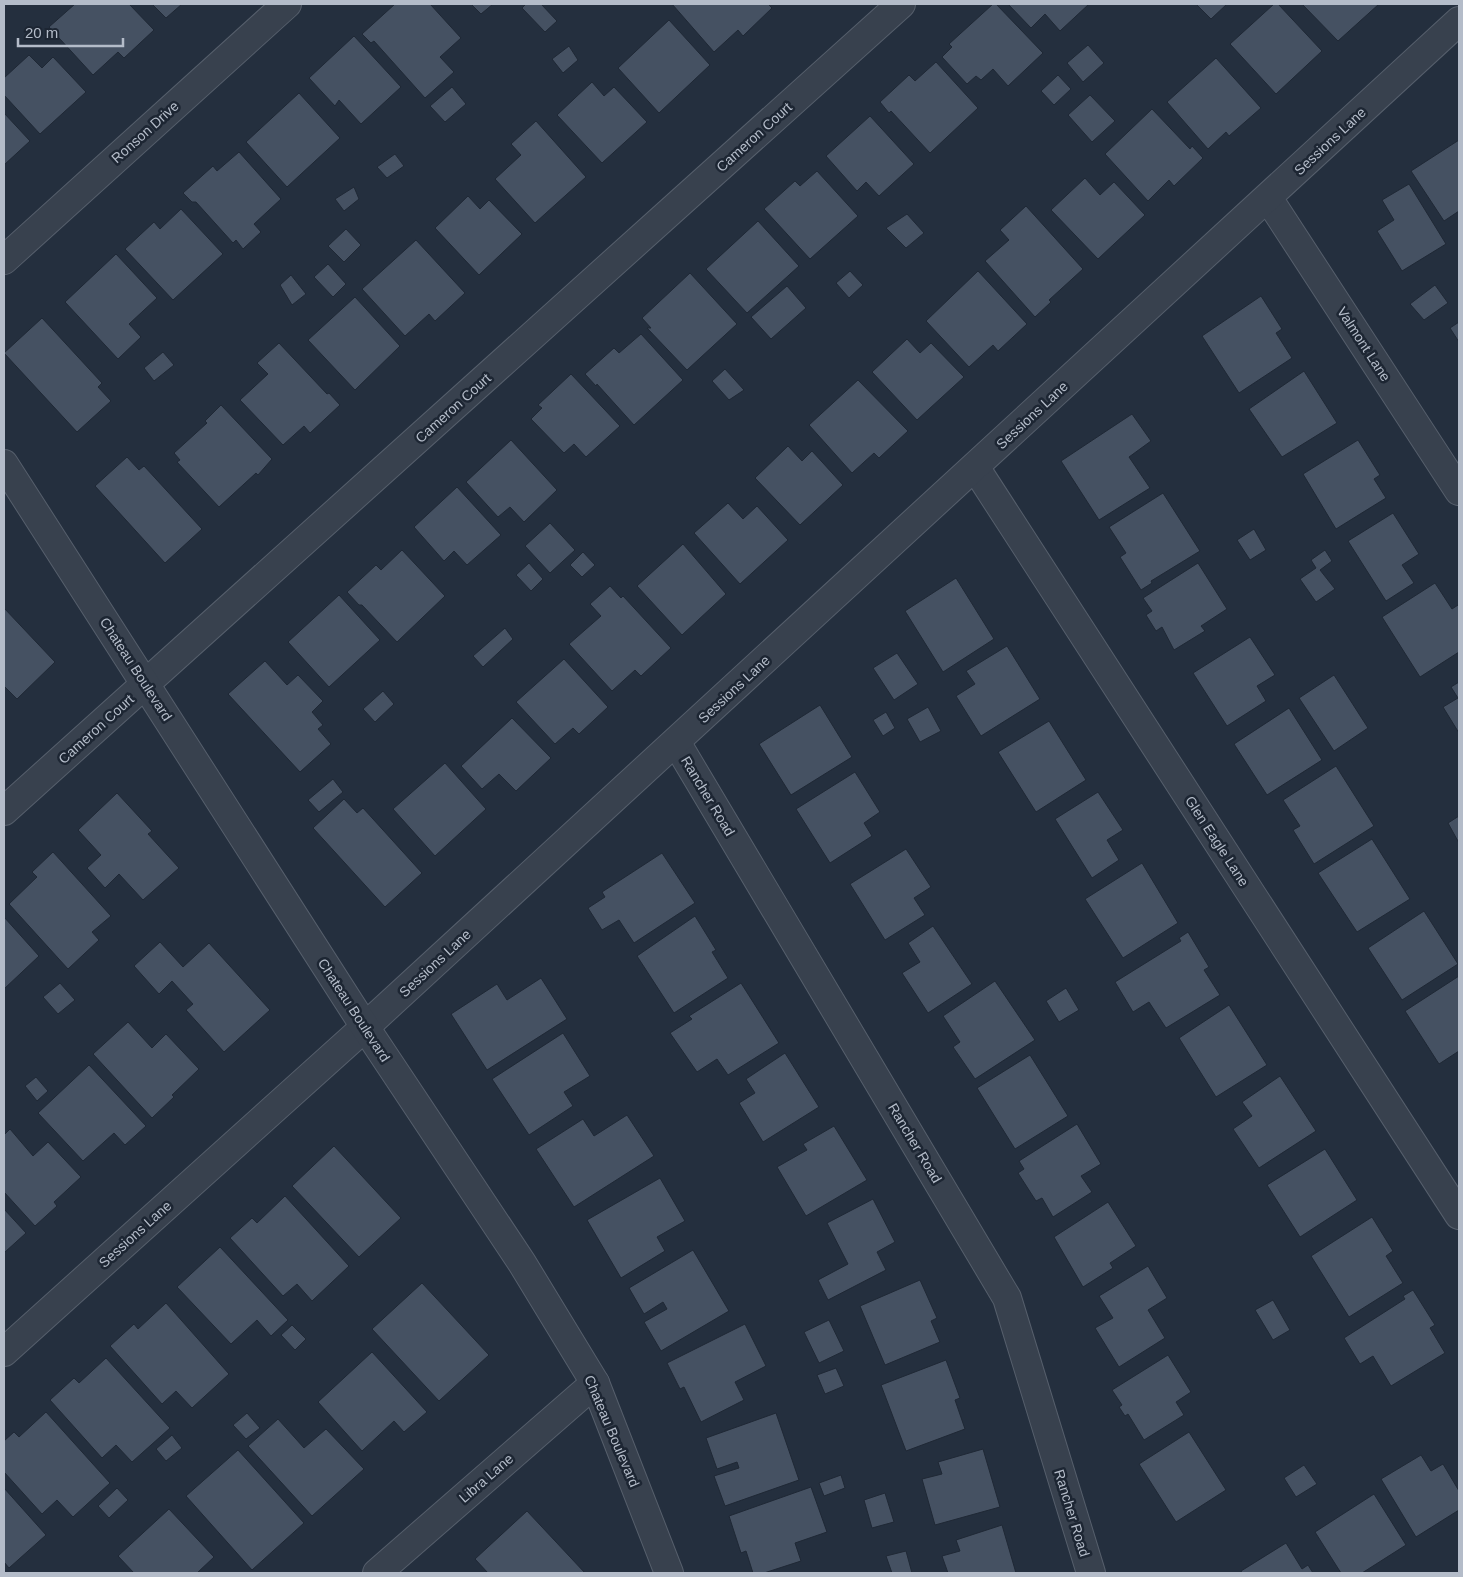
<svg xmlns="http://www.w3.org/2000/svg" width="1463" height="1577" viewBox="0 0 1463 1577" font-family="Helvetica,sans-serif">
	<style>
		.building { fill: #455162; stroke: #1f2835 }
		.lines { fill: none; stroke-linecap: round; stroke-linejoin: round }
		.minor-casing { stroke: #565f6c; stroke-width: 30 }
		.tertiary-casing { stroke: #565f6c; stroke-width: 30 }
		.minor { stroke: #38414e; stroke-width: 28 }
		.tertiary { stroke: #38414e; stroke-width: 28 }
		.labels { text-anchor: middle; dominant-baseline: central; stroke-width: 5; stroke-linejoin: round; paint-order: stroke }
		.street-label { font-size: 14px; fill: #b4bcc9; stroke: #1d2633 }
	</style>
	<rect width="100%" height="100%" fill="#242f3e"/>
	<g class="building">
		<path d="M 75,4 L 129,4 L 154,30 L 124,58 L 118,52 L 93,75 L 49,27 Z"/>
		<path d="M 152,4 L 182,4 L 166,18 Z"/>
		<path d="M 395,4 L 430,4 L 461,38 L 440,57 L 454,72 L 425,98 L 374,41 L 371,43 L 362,34 Z"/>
		<path d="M 471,4 L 493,4 L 481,14 Z"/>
		<path d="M 526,4 L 541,4 L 557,21 L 545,32 L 522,8 Z"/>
		<path d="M 672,4 L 768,4 L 772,8 L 743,36 L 738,30 L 714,52 Z"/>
		<path d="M 993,4 L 996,4 L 1043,53 L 1008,86 L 993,69 L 981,80 L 976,76 L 967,84 L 942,57 L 952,47 L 949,44 Z"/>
		<path d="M 1008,4 L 1089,4 L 1060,31 L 1045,14 L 1031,28 Z"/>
		<path d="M 1196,4 L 1227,4 L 1211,19 Z"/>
		<path d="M 1274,4 L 1278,4 L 1322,51 L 1276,94 L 1230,44 Z"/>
		<path d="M 1302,4 L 1379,4 L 1338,41 Z"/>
		<path d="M 669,20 L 710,65 L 659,113 L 618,68 Z"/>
		<path d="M 354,36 L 401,87 L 361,124 L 339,100 L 335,106 L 309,78 Z"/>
		<path d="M 1088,45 L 1104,63 L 1083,82 L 1067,63 Z"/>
		<path d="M 569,46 L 578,60 L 563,73 L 552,59 Z"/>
		<path d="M 29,55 L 42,68 L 53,57 L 86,92 L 40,134 L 4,95 L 4,78 Z"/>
		<path d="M 1216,58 L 1261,108 L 1229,136 L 1226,132 L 1208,149 L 1167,102 Z"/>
		<path d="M 936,62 L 978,108 L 930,153 L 891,111 L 889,113 L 880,102 L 909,75 L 915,81 Z"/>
		<path d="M 1058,75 L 1071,89 L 1054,105 L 1041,91 Z"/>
		<path d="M 592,82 L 604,96 L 614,87 L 647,122 L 602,163 L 557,115 Z"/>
		<path d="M 452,87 L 466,104 L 445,122 L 430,106 Z"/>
		<path d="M 299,93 L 340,138 L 287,187 L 246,142 Z"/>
		<path d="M 1090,95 L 1115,121 L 1092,142 L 1068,115 Z"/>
		<path d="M 1152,109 L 1190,149 L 1192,146 L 1203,158 L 1174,186 L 1169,180 L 1148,201 L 1105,154 Z"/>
		<path d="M 4,113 L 30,141 L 4,165 Z"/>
		<path d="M 870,116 L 914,164 L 879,196 L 866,182 L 857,191 L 826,156 Z"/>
		<path d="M 536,121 L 586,177 L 535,223 L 495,179 L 521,155 L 511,144 Z"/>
		<path d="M 1459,140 L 1459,211 L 1444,221 L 1411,171 Z"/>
		<path d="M 239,152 L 281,199 L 254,224 L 261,232 L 243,249 L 236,240 L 233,243 L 196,202 L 192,202 L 183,193 L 213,166 L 217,171 Z"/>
		<path d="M 395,154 L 404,166 L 387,178 L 377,167 Z"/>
		<path d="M 817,171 L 858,216 L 810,259 L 764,209 L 795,181 L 800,186 Z"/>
		<path d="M 1085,178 L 1100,195 L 1114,182 L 1145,215 L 1098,259 L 1051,210 Z"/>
		<path d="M 1409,184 L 1446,244 L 1402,271 L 1377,231 L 1394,220 L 1382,200 Z"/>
		<path d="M 354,187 L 359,199 L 344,211 L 335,199 Z"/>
		<path d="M 468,196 L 480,209 L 489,200 L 522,234 L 479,275 L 435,228 Z"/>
		<path d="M 1026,206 L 1083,269 L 1049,300 L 1051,302 L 1035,317 L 985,261 L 1009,240 L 1000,230 Z"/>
		<path d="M 181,209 L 223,254 L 173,300 L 125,249 L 154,222 L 160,229 Z"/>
		<path d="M 907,214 L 924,233 L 906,248 L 886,228 Z"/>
		<path d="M 758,221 L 799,266 L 747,313 L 706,269 Z"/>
		<path d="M 346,229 L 361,245 L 344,262 L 328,246 Z"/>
		<path d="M 416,240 L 465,293 L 435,321 L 429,314 L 405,336 L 362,289 Z"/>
		<path d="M 116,254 L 157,298 L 129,324 L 141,337 L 118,359 L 65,302 Z"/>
		<path d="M 328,264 L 346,284 L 333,297 L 314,277 Z"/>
		<path d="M 850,271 L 863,285 L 849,298 L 836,283 Z"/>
		<path d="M 978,271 L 1027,324 L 998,351 L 993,345 L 969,367 L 926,321 Z"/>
		<path d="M 690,273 L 737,324 L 687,370 L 647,328 L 651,328 L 642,318 Z"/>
		<path d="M 291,275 L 306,294 L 292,305 L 280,285 Z"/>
		<path d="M 1435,285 L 1448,303 L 1424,320 L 1410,304 Z"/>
		<path d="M 787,286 L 806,308 L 771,339 L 751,317 Z"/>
		<path d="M 1261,296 L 1282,329 L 1276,333 L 1292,358 L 1239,393 L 1202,336 Z"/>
		<path d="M 355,297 L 400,346 L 355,390 L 308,340 Z"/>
		<path d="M 42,318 L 102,383 L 98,387 L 111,401 L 77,432 L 4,353 Z"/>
		<path d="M 1459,322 L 1459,342 L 1450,328 Z"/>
		<path d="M 641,334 L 683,380 L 634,425 L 597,384 L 596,386 L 585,374 L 614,348 L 619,353 Z"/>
		<path d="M 907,339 L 920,353 L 931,343 L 964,377 L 917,420 L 872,372 Z"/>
		<path d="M 279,343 L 327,394 L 329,393 L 340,405 L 310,433 L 304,426 L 283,445 L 240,400 L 268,374 L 257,363 Z"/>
		<path d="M 163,352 L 174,365 L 154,381 L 144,368 Z"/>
		<path d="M 725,369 L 744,390 L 729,400 L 712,381 Z"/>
		<path d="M 1304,371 L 1337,423 L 1282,457 L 1249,409 Z"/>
		<path d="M 571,374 L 620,426 L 586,457 L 574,444 L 564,453 L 531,419 L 542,408 L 538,405 Z"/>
		<path d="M 858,380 L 908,431 L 879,458 L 874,453 L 852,473 L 809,425 Z"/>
		<path d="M 221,405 L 272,459 L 258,475 L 256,473 L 219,507 L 177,462 L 180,460 L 174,453 L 207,423 L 205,421 Z"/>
		<path d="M 1132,414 L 1151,441 L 1129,457 L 1150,488 L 1099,520 L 1061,461 Z"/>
		<path d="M 511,440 L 557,490 L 524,522 L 510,507 L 498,517 L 466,482 Z"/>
		<path d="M 1358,440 L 1380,475 L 1374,479 L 1386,498 L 1336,529 L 1303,474 Z"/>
		<path d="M 788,446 L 802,461 L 812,451 L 843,485 L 800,525 L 755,478 Z"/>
		<path d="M 127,457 L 139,470 L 144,466 L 202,529 L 165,563 L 95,486 Z"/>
		<path d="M 457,487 L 501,535 L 467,565 L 454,551 L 444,561 L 414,527 Z"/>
		<path d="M 1163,493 L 1200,551 L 1151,581 L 1152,583 L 1141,590 L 1120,557 L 1126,553 L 1109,527 Z"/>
		<path d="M 728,503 L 743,519 L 757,506 L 788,540 L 740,584 L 694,533 Z"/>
		<path d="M 1393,513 L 1419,554 L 1402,565 L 1414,583 L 1386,601 L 1348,541 Z"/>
		<path d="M 550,523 L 575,550 L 550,573 L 525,546 Z"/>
		<path d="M 1254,529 L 1266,550 L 1250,560 L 1237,540 Z"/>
		<path d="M 683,544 L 726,594 L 682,635 L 637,586 Z"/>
		<path d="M 402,550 L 445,596 L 397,642 L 362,605 L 359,605 L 347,592 L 376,565 L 381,570 Z"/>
		<path d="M 1325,550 L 1332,561 L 1320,570 L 1335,589 L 1316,602 L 1300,579 L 1316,568 L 1311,560 Z"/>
		<path d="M 583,552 L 595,565 L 582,577 L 570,565 Z"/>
		<path d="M 529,563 L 543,579 L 531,591 L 516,575 Z"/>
		<path d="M 1198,563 L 1227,609 L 1201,626 L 1205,631 L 1174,650 L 1162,627 L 1156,631 L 1146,615 L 1152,611 L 1143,598 Z"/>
		<path d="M 956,578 L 994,639 L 943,672 L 905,611 Z"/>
		<path d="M 1435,583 L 1452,609 L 1458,605 L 1459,607 L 1459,652 L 1420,677 L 1382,617 Z"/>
		<path d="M 610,586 L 621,598 L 623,596 L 671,648 L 641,676 L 635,670 L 612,691 L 569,644 L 601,616 L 590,604 Z"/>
		<path d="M 339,595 L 380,640 L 329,687 L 288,642 Z"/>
		<path d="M 4,608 L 55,662 L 17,699 L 4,686 Z"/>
		<path d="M 505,628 L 513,639 L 483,667 L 473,656 Z"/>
		<path d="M 1250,637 L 1275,675 L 1257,686 L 1266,701 L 1227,726 L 1193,673 Z"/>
		<path d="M 1007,646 L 1040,699 L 981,736 L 956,696 L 975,684 L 966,671 Z"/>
		<path d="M 897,653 L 918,684 L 894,700 L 873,668 Z"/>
		<path d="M 564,659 L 608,707 L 579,734 L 573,728 L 555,744 L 516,702 Z"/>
		<path d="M 265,661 L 287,685 L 298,675 L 323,701 L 312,712 L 323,725 L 318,729 L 331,744 L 300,772 L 228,694 Z"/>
		<path d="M 1334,675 L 1368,728 L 1334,751 L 1299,698 Z"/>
		<path d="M 1459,682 L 1459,733 L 1443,707 L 1458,698 L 1451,687 Z"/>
		<path d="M 383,691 L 394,704 L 375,722 L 363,709 Z"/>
		<path d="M 820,705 L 852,757 L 791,795 L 759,744 Z"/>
		<path d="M 928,707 L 941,731 L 920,742 L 907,719 Z"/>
		<path d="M 1289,708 L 1322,760 L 1267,795 L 1234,744 Z"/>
		<path d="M 886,712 L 895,728 L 883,736 L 873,720 Z"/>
		<path d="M 512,718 L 551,758 L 516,791 L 499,774 L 482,789 L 461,766 Z"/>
		<path d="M 1049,721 L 1086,780 L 1036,812 L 998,752 Z"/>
		<path d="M 445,763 L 486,809 L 435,856 L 393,809 Z"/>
		<path d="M 1336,766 L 1374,826 L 1314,864 L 1293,830 L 1300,826 L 1283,800 Z"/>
		<path d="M 855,772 L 880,812 L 864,823 L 872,836 L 830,863 L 796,809 Z"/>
		<path d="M 333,779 L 343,792 L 319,812 L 308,800 Z"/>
		<path d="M 1098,792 L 1123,830 L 1107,840 L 1119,860 L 1092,878 L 1055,819 Z"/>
		<path d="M 117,793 L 152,831 L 148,834 L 179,868 L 143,900 L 119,874 L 105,888 L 87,868 L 101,855 L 78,830 Z"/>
		<path d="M 344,799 L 357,813 L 363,808 L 422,873 L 385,907 L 313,828 Z"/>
		<path d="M 1459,816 L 1459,843 L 1448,823 Z"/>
		<path d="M 1372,839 L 1410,899 L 1357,932 L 1318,873 Z"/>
		<path d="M 906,849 L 931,887 L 914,898 L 925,915 L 885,940 L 850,884 Z"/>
		<path d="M 53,852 L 111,916 L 92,932 L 99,940 L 68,969 L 9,904 L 37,877 L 32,872 Z"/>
		<path d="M 662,853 L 695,903 L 634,943 L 619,920 L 602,930 L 588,908 L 605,897 L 602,892 Z"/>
		<path d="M 1142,863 L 1178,923 L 1123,958 L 1085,899 Z"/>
		<path d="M 1424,911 L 1458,964 L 1402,1000 L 1368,948 Z"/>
		<path d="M 695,916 L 716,950 L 712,952 L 728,978 L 674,1013 L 637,956 Z"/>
		<path d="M 4,917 L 39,956 L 4,989 Z"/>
		<path d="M 933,926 L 972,984 L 928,1013 L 902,973 L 920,962 L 908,943 Z"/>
		<path d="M 1188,932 L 1209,967 L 1204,970 L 1220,995 L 1166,1028 L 1149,1002 L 1133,1012 L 1115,982 L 1181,941 L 1179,938 Z"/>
		<path d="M 160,942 L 183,967 L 209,943 L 270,1010 L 224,1052 L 186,1010 L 193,1004 L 172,981 L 159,994 L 134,966 Z"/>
		<path d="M 1459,976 L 1459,1051 L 1439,1064 L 1405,1011 Z"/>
		<path d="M 541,978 L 567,1019 L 487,1070 L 451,1014 L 497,984 L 507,1000 Z"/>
		<path d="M 995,981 L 1035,1040 L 975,1079 L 953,1047 L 960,1042 L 943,1016 Z"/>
		<path d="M 60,983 L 75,1000 L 58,1014 L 43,997 Z"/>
		<path d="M 741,983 L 779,1043 L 728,1075 L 717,1059 L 697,1072 L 670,1033 L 692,1019 L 689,1016 Z"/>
		<path d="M 1066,988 L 1079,1010 L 1059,1022 L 1046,1001 Z"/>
		<path d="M 1229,1005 L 1267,1065 L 1216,1097 L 1179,1038 Z"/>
		<path d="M 128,1022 L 152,1048 L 166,1034 L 199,1069 L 172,1095 L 174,1097 L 152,1118 L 93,1054 Z"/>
		<path d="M 563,1033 L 590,1076 L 564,1092 L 573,1106 L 529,1135 L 492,1079 Z"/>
		<path d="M 785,1053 L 819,1107 L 763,1142 L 739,1103 L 755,1093 L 746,1079 Z"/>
		<path d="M 1030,1055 L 1068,1116 L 1015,1149 L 977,1088 Z"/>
		<path d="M 89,1065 L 146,1126 L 125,1145 L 114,1133 L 83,1161 L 38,1113 Z"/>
		<path d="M 1280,1076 L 1316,1131 L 1259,1168 L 1233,1129 L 1252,1116 L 1242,1102 Z"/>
		<path d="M 36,1077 L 48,1091 L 37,1101 L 25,1086 Z"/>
		<path d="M 627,1115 L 654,1156 L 574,1207 L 536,1149 L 583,1119 L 594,1136 Z"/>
		<path d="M 1077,1124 L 1101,1164 L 1081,1176 L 1092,1192 L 1053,1217 L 1042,1198 L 1036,1201 L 1018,1173 L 1024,1169 L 1019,1161 Z"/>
		<path d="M 834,1126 L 867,1180 L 806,1216 L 777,1167 L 807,1150 L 803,1144 Z"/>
		<path d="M 10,1129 L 33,1156 L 48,1142 L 81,1177 L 54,1202 L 57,1206 L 35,1226 L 4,1192 L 4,1135 Z"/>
		<path d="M 334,1146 L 401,1218 L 359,1257 L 292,1186 Z"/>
		<path d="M 1325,1149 L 1357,1200 L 1300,1237 L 1267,1185 Z"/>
		<path d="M 660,1178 L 685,1221 L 657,1237 L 665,1251 L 621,1278 L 587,1220 Z"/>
		<path d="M 285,1196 L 349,1266 L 312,1301 L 297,1284 L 283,1296 L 230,1238 L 252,1218 L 257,1223 Z"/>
		<path d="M 873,1199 L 895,1242 L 877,1252 L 886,1270 L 828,1300 L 818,1280 L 848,1264 L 827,1223 Z"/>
		<path d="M 1108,1202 L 1136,1246 L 1110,1263 L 1113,1268 L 1083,1287 L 1054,1237 Z"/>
		<path d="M 4,1209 L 26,1233 L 5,1252 L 4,1250 Z"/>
		<path d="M 1372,1217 L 1393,1251 L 1386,1256 L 1403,1283 L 1349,1317 L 1311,1256 Z"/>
		<path d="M 220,1247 L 288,1320 L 271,1336 L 257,1320 L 231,1344 L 177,1287 Z"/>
		<path d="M 693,1250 L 729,1311 L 661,1351 L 644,1322 L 667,1309 L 663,1302 L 644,1314 L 629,1288 Z"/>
		<path d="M 1148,1266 L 1167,1298 L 1148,1310 L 1165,1338 L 1119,1367 L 1095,1328 L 1113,1318 L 1099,1296 Z"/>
		<path d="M 920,1280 L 937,1318 L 931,1321 L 940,1342 L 885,1365 L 860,1306 Z"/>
		<path d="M 422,1283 L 489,1355 L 439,1401 L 372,1329 Z"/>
		<path d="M 1413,1290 L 1435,1325 L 1430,1328 L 1445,1353 L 1391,1386 L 1373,1356 L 1360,1364 L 1344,1338 L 1405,1299 L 1403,1296 Z"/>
		<path d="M 1273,1300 L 1290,1330 L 1273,1340 L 1255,1310 Z"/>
		<path d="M 166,1303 L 229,1374 L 192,1408 L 176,1391 L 162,1404 L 110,1346 L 134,1324 L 138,1329 Z"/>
		<path d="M 829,1320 L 844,1351 L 819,1363 L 804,1332 Z"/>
		<path d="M 745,1324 L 766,1366 L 735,1382 L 744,1400 L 701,1422 L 684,1387 L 680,1389 L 667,1363 Z"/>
		<path d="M 292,1325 L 306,1339 L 295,1350 L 281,1335 Z"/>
		<path d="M 372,1352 L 427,1412 L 404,1432 L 394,1421 L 362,1451 L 318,1402 Z"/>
		<path d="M 1168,1355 L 1191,1392 L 1176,1402 L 1184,1415 L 1144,1440 L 1128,1414 L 1125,1416 L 1119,1407 L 1122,1405 L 1112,1390 Z"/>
		<path d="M 106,1358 L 170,1428 L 132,1462 L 116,1445 L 102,1458 L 50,1400 L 74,1378 L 79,1383 Z"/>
		<path d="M 946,1360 L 960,1398 L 955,1400 L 965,1429 L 906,1451 L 881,1385 Z"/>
		<path d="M 836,1368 L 844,1386 L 825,1394 L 817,1375 Z"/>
		<path d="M 46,1412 L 110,1483 L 73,1517 L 57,1500 L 42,1514 L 4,1472 L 4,1441 L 14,1432 L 19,1437 Z"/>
		<path d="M 247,1413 L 260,1428 L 246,1439 L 233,1425 Z"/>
		<path d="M 776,1413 L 799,1480 L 725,1506 L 714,1476 L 739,1468 L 737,1462 L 717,1469 L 706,1438 Z"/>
		<path d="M 278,1419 L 304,1448 L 326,1429 L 364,1469 L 312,1516 L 248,1446 Z"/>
		<path d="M 1189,1432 L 1226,1490 L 1176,1522 L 1139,1464 Z"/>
		<path d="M 172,1435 L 182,1448 L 166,1461 L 156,1449 Z"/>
		<path d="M 983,1449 L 1000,1507 L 935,1525 L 922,1479 L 942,1474 L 938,1462 Z"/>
		<path d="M 238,1450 L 304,1523 L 252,1570 L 186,1496 Z"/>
		<path d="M 1421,1455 L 1431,1471 L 1443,1464 L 1459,1491 L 1459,1510 L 1416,1537 L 1381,1479 Z"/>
		<path d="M 1304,1465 L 1317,1484 L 1296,1497 L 1284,1478 Z"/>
		<path d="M 841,1475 L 845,1488 L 824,1496 L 819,1483 Z"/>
		<path d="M 811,1487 L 827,1532 L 795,1543 L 801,1561 L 764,1573 L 753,1573 L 746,1551 L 741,1553 L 729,1516 Z"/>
		<path d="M 4,1488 L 46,1535 L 9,1568 L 4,1562 Z"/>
		<path d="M 117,1488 L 128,1500 L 109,1518 L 98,1506 Z"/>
		<path d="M 885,1493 L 894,1522 L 872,1528 L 864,1500 Z"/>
		<path d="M 1374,1494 L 1406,1545 L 1362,1573 L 1341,1573 L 1315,1532 Z"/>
		<path d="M 169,1509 L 214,1557 L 197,1573 L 134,1573 L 118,1556 Z"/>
		<path d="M 527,1511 L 585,1573 L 488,1573 L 475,1559 Z"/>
		<path d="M 1002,1525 L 1016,1573 L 948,1573 L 942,1556 L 960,1551 L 956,1540 Z"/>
		<path d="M 1286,1543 L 1302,1569 L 1308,1565 L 1313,1573 L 1242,1573 L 1241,1571 Z"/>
		<path d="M 906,1551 L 912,1573 L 892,1573 L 886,1556 Z"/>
	</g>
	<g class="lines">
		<defs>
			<g id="minor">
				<path d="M 1268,198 L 1459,491"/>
				<path d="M 4,260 L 287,4"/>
				<path d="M 975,467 L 1459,1215"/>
				<path d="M 676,742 L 1007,1298 L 1091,1573"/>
				<path d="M 4,811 L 901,4"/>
				<path d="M 4,1352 L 365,1027 L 1459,21"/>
				<path d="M 377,1573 L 595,1383"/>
			</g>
			<path id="tertiary" d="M 4,464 L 365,1027 L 522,1263 L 595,1383 L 669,1573"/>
		</defs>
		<use href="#minor" class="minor-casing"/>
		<use href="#tertiary" class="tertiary-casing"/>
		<use href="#minor" class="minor"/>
		<use href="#tertiary" class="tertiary"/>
	</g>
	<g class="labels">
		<g class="street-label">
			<text transform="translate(145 132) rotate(-42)">Ronson Drive</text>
			<text transform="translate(754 137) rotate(-42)">Cameron Court</text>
			<text transform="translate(1330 141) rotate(-43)">Sessions Lane</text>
			<text transform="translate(1364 344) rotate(57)">Valmont Lane</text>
			<text transform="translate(453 408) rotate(-42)">Cameron Court</text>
			<text transform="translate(1032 415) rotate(-43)">Sessions Lane</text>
			<text transform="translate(136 669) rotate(57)">Chateau Boulevard</text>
			<text transform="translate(734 689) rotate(-43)">Sessions Lane</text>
			<text transform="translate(96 729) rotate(-42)">Cameron Court</text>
			<text transform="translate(708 796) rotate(59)">Rancher Road</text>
			<text transform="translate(1217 841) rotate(57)">Glen Eagle Lane</text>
			<text transform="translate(435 963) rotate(-43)">Sessions Lane</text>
			<text transform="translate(354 1010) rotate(57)">Chateau Boulevard</text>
			<text transform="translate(915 1143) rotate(59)">Rancher Road</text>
			<text transform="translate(135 1234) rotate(-42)">Sessions Lane</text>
			<text transform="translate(612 1431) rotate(67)">Chateau Boulevard</text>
			<text transform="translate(486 1478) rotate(-41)">Libra Lane</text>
			<text transform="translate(1072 1513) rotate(73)">Rancher Road</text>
		</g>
	</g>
	<rect width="1463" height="1577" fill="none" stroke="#b4bcc9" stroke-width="10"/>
	<path d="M18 38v8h105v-8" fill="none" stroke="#b4bcc9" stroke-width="2.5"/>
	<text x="25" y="38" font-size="15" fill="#b4bcc9" stroke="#1d2633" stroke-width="4" paint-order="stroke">20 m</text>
</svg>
